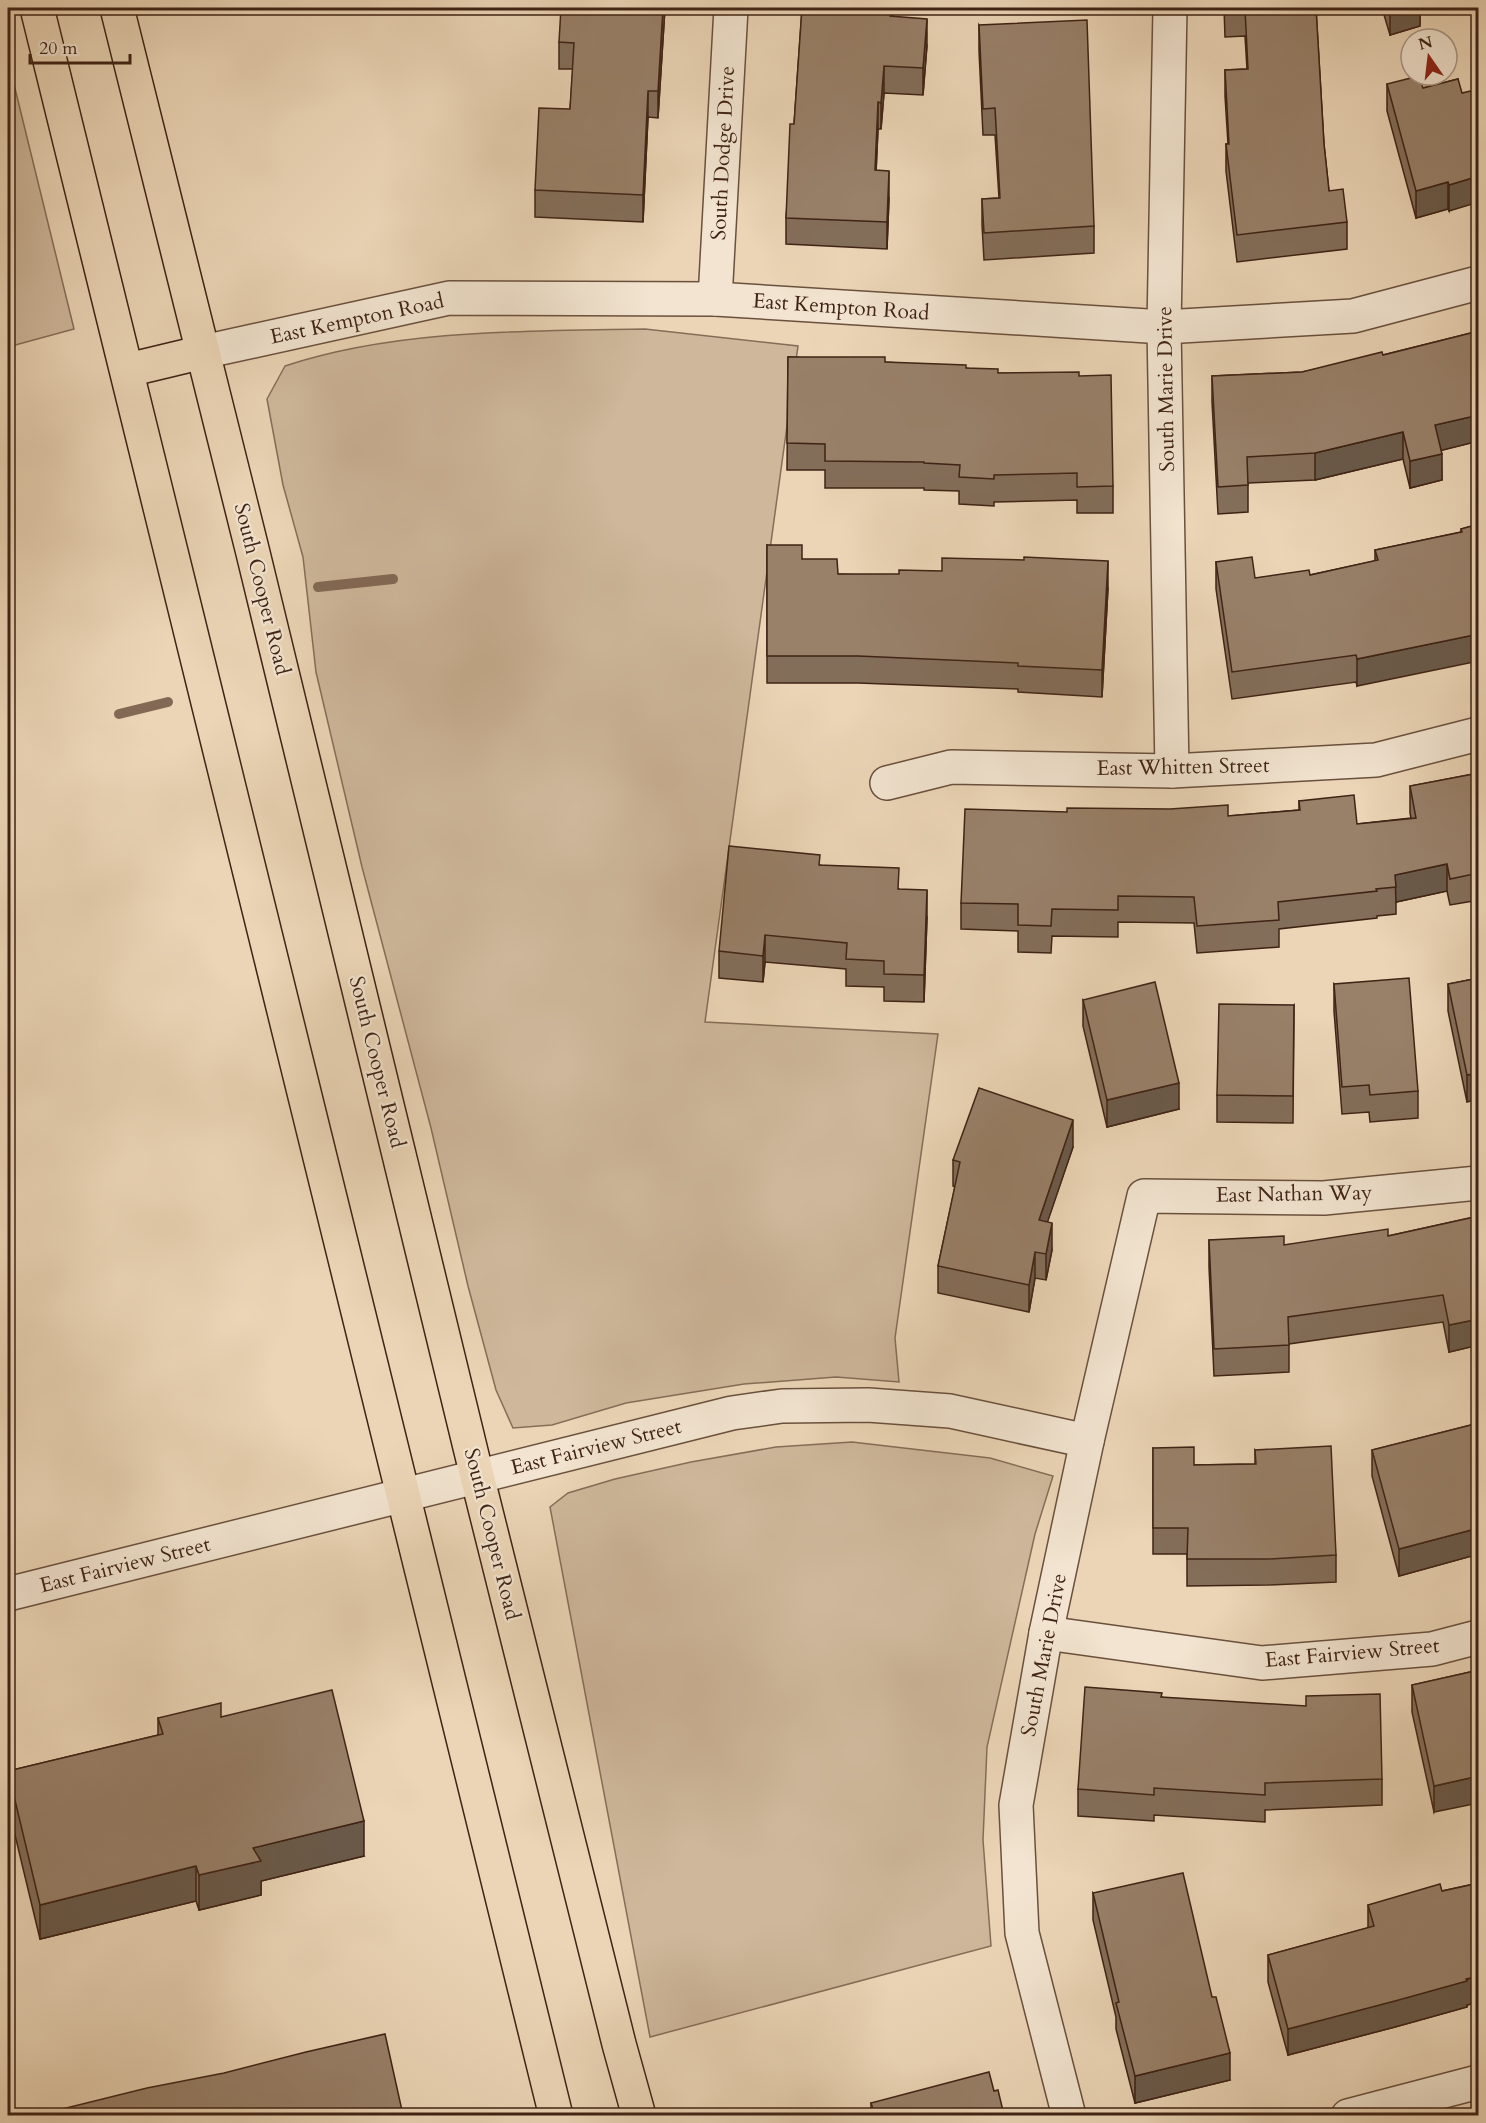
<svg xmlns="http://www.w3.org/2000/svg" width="1486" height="2123" viewBox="0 0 1486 2123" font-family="Cardo,serif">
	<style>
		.green { fill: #ceb79b; stroke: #866d58; stroke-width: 1.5 }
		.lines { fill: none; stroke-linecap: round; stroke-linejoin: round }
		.stream { stroke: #836955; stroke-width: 10 }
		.minor-casing { stroke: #6a503d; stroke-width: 36 }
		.major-casing { stroke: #3f2315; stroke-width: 36 }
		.minor { stroke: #f2e4d0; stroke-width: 33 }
		.major { stroke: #ebd5b6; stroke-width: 33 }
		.wall { fill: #836e5a; stroke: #3f2315; stroke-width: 1.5 }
		.shaded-wall { fill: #6a5a4a; stroke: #3f2315; stroke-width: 1.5 }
		.building { fill: #988069; stroke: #3f2315; stroke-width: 1.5 }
		.labels { text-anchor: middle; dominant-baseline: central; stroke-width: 4.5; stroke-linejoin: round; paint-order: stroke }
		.street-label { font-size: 21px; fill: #3f2315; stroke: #f2e4d0 }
	</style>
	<rect width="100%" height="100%" fill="#ebd5b6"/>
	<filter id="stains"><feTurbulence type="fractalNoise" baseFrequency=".00333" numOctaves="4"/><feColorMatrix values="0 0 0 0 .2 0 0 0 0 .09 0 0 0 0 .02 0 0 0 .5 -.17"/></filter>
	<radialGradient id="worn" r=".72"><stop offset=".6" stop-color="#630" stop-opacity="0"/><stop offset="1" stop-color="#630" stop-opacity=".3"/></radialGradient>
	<g class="green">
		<path d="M 8,60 L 74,329 L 8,347 Z"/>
		<path d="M 645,329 L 798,346 L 705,1022 L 938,1034 L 895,1338 L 899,1382 L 836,1377 L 744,1384 L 626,1403 L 552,1425 L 513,1428 L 496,1390 L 468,1286 L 431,1128 L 362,867 L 316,672 L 303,557 L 283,485 L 267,399 L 285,366 C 396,329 528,331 645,329 Z"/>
		<path d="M 852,1442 L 990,1458 L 1053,1476 L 1035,1534 L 987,1747 L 983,1840 L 991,1946 L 650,2037 L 550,1507 L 568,1493 L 615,1479 L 691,1462 L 776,1447 Z"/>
	</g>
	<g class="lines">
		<g class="stream">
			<path d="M 318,587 L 393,579"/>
			<path d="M 119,714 L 168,702"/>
		</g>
		<defs>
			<g id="minor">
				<path d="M 1170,8 L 1164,327 L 1172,771"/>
				<path d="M 715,299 L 731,8"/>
				<path d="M 203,352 L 449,298 L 715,299 L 1164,327 L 1353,316 L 1478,283"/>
				<path d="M 887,783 L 951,767 L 1172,771 L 1376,760 L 1478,734"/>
				<path d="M 8,1594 L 732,1413 L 782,1406 L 868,1405 L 950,1411 L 1087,1441"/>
				<path d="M 1046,1633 L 1262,1663 L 1432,1649 L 1478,1637"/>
				<path d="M 1069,2116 L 1022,1933 L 1016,1805 L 1046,1633 L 1087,1441 L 1144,1196 L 1324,1198 L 1478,1183"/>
				<path d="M 1348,2116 L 1478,2082"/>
			</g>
			<g id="major">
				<path d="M 37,8 C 212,710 377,1414 556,2116"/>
				<path d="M 117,8 L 253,553 L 477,1476 L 619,2044 L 639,2116"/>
				<path d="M 128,370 L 203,352"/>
			</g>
		</defs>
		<use href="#minor" class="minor-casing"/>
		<use href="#major" class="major-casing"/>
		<use href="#minor" class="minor"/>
		<use href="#major" class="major"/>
	</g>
	<g class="wall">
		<path d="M 665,8 L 658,118 L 648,117 L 643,222 L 535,217 L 535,190 L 570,109 L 573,69 L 559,69 L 559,42 Z"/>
		<path d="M 801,8 L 894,8 L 893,16 L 927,45 L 923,95 L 884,93 L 881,129 L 878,129 L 876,170 L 889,198 L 887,249 L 786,244 L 786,218 L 794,124 L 802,9 L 801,9 Z"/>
		<path d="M 1224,8 L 1316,8 L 1324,144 L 1329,191 L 1347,222 L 1347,249 L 1237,262 L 1226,171 L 1226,144 L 1228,144 L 1225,96 L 1225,70 L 1247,69 L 1245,36 L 1225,37 Z"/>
		<path d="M 1382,8 L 1420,8 L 1420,26 L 1390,35 Z"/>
		<path d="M 979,25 L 1094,226 L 1094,253 L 984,260 L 982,225 L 982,199 L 999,198 L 995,135 L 983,135 L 979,51 Z"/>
		<path d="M 1458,79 L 1449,211 L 1448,209 L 1416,218 L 1387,111 L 1387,84 L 1423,88 Z"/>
		<path d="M 1479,331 L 1479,441 L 1441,450 L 1442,480 L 1410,488 L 1403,459 L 1315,480 L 1248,483 L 1248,512 L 1218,514 L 1212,402 L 1212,376 L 1302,372 L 1383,355 Z"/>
		<path d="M 788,357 L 885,362 L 966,368 L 998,373 L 1079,376 L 1113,486 L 1113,513 L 1077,513 L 1077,500 L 994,502 L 994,506 L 959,504 L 959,491 L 924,490 L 924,488 L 825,488 L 825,470 L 787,470 Z"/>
		<path d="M 1479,524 L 1357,686 L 1356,682 L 1232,699 L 1216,589 L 1216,562 L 1255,578 L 1310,575 L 1375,561 L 1375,550 L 1461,532 L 1461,529 Z"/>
		<path d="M 767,545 L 838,574 L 1108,588 L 1102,697 L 1018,692 L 1018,689 L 858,683 L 767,683 Z"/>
		<path d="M 1479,773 L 1479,900 L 1450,905 L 1447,891 L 1396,902 L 1396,914 L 1377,916 L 1377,918 L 1279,929 L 1279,947 L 1197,953 L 1194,923 L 1118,922 L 1118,937 L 1052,936 L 1051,953 L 1018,952 L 1018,931 L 961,929 L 961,903 L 1228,816 L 1299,810 L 1299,801 L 1357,824 L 1411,818 L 1410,813 L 1410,786 Z"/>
		<path d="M 820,865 L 899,889 L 927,917 L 924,1002 L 884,1001 L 884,987 L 846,986 L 846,969 L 765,962 L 763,982 L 719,978 L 719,951 Z"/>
		<path d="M 1479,978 L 1467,1102 L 1448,1011 L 1448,984 Z"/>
		<path d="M 1334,984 L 1418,1091 L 1418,1118 L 1370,1122 L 1369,1112 L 1342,1114 L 1334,1011 Z"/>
		<path d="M 1083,1000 L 1179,1109 L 1107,1127 L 1083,1026 Z"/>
		<path d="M 1294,1005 L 1293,1123 L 1217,1122 L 1217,1095 Z"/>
		<path d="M 1073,1147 L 1047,1222 L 1052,1250 L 1046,1280 L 1035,1278 L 1029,1312 L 938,1293 L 938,1266 L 955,1187 L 953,1186 L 953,1160 Z"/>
		<path d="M 1479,1216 L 1479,1345 L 1449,1352 L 1443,1322 L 1289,1344 L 1289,1372 L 1214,1376 L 1209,1267 L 1209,1240 L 1284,1245 L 1388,1236 Z"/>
		<path d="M 1479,1423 L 1479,1554 L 1399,1576 L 1372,1476 L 1372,1450 Z"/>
		<path d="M 1153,1448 L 1194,1465 L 1255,1464 L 1255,1450 L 1336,1555 L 1336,1582 L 1268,1585 L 1187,1586 L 1187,1554 L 1153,1554 Z"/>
		<path d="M 1479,1670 L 1434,1812 L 1412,1712 L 1412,1685 Z"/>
		<path d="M 1162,1697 L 1382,1779 L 1382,1805 L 1265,1810 L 1265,1822 L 1154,1815 L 1154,1821 L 1078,1816 L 1078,1789 Z"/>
		<path d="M 221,1717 L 364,1856 L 261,1881 L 261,1895 L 199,1910 L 196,1901 L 40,1939 L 8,1806 L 8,1771 L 158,1735 L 158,1718 Z"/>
		<path d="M 1479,1883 L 1479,2002 L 1467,2005 L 1467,2007 L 1395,2027 L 1288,2055 L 1268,1982 L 1268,1955 L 1368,1928 L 1368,1905 L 1442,1891 Z"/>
		<path d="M 1093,1893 L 1230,2080 L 1135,2103 L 1116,2029 L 1116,2017 L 1093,1920 Z"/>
		<path d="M 994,2091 L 1004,2115 L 871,2115 L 871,2103 Z"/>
	</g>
	<g class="shaded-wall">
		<path d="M 663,8 L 665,8 L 658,118 L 658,91 Z"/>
		<path d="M 891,8 L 894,8 L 890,43 L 890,16 Z"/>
		<path d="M 1390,8 L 1420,8 L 1420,26 L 1390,35 Z"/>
		<path d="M 927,19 L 927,45 L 923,95 L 923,68 Z"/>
		<path d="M 884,66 L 884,93 L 881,129 L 881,103 Z"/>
		<path d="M 648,91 L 648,117 L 643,222 L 643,195 Z"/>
		<path d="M 878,102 L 878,129 L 875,197 L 875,170 Z"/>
		<path d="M 889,171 L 889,198 L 887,249 L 887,222 Z"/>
		<path d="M 1479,176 L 1479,202 L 1449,211 L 1449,185 Z"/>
		<path d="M 1448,182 L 1448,209 L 1416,218 L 1416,191 Z"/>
		<path d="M 1479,415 L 1479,441 L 1435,452 L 1435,425 Z"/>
		<path d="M 1403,432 L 1403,459 L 1315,480 L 1315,453 Z"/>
		<path d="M 1442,454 L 1442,480 L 1410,488 L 1410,461 Z"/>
		<path d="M 1108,561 L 1108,588 L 1102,697 L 1102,670 Z"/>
		<path d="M 1479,634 L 1479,661 L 1357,686 L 1357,659 Z"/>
		<path d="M 1447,864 L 1447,891 L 1396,902 L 1395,875 Z"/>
		<path d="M 927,890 L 927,917 L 924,1002 L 924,975 Z"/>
		<path d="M 765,935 L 765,962 L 763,982 L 763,956 Z"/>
		<path d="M 1479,1073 L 1479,1099 L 1467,1102 L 1467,1075 Z"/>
		<path d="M 1179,1083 L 1179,1109 L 1107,1127 L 1107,1100 Z"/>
		<path d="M 1073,1120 L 1073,1147 L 1039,1247 L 1039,1220 Z"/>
		<path d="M 1052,1223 L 1052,1250 L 1046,1280 L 1046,1254 Z"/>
		<path d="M 1035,1252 L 1035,1278 L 1029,1312 L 1029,1285 Z"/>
		<path d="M 1479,1319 L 1479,1345 L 1449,1352 L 1449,1325 Z"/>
		<path d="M 1479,1528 L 1479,1554 L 1399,1576 L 1399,1549 Z"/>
		<path d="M 1479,1776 L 1479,1803 L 1434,1812 L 1434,1786 Z"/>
		<path d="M 364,1821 L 364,1856 L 261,1881 L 261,1895 L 199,1910 L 199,1875 L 253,1848 Z"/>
		<path d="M 196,1866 L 196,1901 L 40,1939 L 40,1905 Z"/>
		<path d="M 1479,1976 L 1479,2002 L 1467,2005 L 1467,2007 L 1395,2027 L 1288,2055 L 1288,2029 Z"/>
		<path d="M 1230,2053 L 1230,2080 L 1135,2103 L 1135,2076 Z"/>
	</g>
	<g class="building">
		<path d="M 561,8 L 663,8 L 658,91 L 648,91 L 643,195 L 535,190 L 539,108 L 570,109 L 574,43 L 559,42 Z"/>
		<path d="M 802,8 L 891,8 L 890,16 L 927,19 L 923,68 L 884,66 L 881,103 L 878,102 L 875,170 L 889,171 L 887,222 L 786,218 L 790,124 L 794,124 Z"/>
		<path d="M 1225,8 L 1316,8 L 1324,144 L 1329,191 L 1343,189 L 1347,222 L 1237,235 L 1226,144 L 1229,144 L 1225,70 L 1248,69 L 1245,9 L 1225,10 Z"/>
		<path d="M 1087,20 L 1094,226 L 984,233 L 982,199 L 1000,198 L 995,108 L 983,109 L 979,25 Z"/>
		<path d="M 1419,76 L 1423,88 L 1458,79 L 1462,93 L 1479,89 L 1479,176 L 1449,185 L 1448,182 L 1416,191 L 1387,84 Z"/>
		<path d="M 1479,331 L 1479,415 L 1435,425 L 1442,454 L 1410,461 L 1403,432 L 1315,453 L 1247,457 L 1248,485 L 1218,487 L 1212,376 L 1302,372 L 1382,352 L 1383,355 Z"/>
		<path d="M 788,357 L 885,357 L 885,362 L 966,365 L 966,368 L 998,369 L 998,373 L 1079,372 L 1079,376 L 1111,375 L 1113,486 L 1077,487 L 1077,473 L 994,475 L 994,479 L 959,477 L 960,465 L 924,463 L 924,462 L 825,461 L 825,444 L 787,443 Z"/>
		<path d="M 1479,524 L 1479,634 L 1357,659 L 1356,655 L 1232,672 L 1216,562 L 1252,557 L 1255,578 L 1309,570 L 1310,575 L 1378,560 L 1375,550 L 1462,532 L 1461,529 Z"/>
		<path d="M 767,545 L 802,545 L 802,559 L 837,559 L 838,574 L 899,574 L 899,570 L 942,571 L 942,558 L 1024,560 L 1024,557 L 1108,561 L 1102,670 L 1018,666 L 1018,663 L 858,656 L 767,656 Z"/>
		<path d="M 1479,773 L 1479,873 L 1450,879 L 1447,864 L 1395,875 L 1396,887 L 1376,889 L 1377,891 L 1278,902 L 1279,920 L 1197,926 L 1194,897 L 1118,896 L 1118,910 L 1052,909 L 1051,926 L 1018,925 L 1018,904 L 961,903 L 965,809 L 1067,812 L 1067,808 L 1170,809 L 1228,805 L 1228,816 L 1300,810 L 1299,801 L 1354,795 L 1357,824 L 1416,818 L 1410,786 Z"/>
		<path d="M 729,846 L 820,855 L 819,865 L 899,868 L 898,889 L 927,890 L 924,975 L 884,974 L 884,961 L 846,959 L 847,943 L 765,935 L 763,956 L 719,951 Z"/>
		<path d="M 1409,978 L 1418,1091 L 1370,1095 L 1369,1085 L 1342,1087 L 1334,984 Z"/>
		<path d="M 1479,978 L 1479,1073 L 1467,1075 L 1448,984 Z"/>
		<path d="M 1155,982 L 1179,1083 L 1107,1100 L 1083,1000 Z"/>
		<path d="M 1219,1004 L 1294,1005 L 1293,1096 L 1217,1095 Z"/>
		<path d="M 979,1088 L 1073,1120 L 1039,1220 L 1052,1223 L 1046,1254 L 1035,1252 L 1029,1285 L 938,1266 L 960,1162 L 953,1160 Z"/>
		<path d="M 1479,1216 L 1479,1319 L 1449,1325 L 1443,1295 L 1288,1317 L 1289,1345 L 1214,1349 L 1209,1240 L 1284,1236 L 1284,1245 L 1388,1229 L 1388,1236 Z"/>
		<path d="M 1479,1423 L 1479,1528 L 1399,1549 L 1372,1450 Z"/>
		<path d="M 1331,1446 L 1336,1555 L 1268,1559 L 1187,1559 L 1188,1528 L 1153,1528 L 1153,1448 L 1194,1447 L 1194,1465 L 1256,1464 L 1255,1450 Z"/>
		<path d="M 1479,1670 L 1479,1776 L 1434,1786 L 1412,1685 Z"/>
		<path d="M 1085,1687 L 1162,1693 L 1161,1697 L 1306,1706 L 1306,1696 L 1380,1694 L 1382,1779 L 1265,1783 L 1265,1795 L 1154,1788 L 1154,1795 L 1078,1789 Z"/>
		<path d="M 332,1690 L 364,1821 L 253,1848 L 261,1861 L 199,1875 L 196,1866 L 40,1905 L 8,1771 L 163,1734 L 158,1718 L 221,1703 L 221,1717 Z"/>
		<path d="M 1183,1873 L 1212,1997 L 1216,1997 L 1230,2053 L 1135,2076 L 1116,2003 L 1119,2002 L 1093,1893 Z"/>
		<path d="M 1479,1883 L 1479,1976 L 1466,1979 L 1467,1981 L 1395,2001 L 1288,2029 L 1268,1955 L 1374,1926 L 1368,1905 L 1440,1884 L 1442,1891 Z"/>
		<path d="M 385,2034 L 403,2115 L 38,2115 L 147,2088 L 224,2073 L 306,2052 Z"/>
		<path d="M 989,2072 L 994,2091 L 998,2090 L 1004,2115 L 875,2115 L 871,2103 Z"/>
	</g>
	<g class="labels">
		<g class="street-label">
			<text transform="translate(723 153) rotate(-87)">South Dodge Drive</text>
			<text transform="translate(841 307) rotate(4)">East Kempton Road</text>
			<text transform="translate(357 319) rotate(-12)">East Kempton Road</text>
			<text transform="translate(1166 389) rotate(-91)">South Marie Drive</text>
			<text transform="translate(262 589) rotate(76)">South Cooper Road</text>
			<text transform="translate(1183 767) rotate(-1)">East Whitten Street</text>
			<text transform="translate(377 1062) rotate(76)">South Cooper Road</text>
			<text transform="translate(1294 1194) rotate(-1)">East Nathan Way</text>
			<text transform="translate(596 1447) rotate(-14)">East Fairview Street</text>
			<text transform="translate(492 1534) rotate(76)">South Cooper Road</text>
			<text transform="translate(125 1565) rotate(-14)">East Fairview Street</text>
			<text transform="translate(1352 1653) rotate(-5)">East Fairview Street</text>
			<text transform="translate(1044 1655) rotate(-79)">South Marie Drive</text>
		</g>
	</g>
	<rect width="1486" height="2123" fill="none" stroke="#ebd5b6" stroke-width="30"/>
	<rect x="9" y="9" width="1468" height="2105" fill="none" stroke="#3f2315" stroke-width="3"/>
	<rect x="15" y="15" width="1456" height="2093" fill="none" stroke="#3f2315" stroke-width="1.5"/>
	<g transform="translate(1429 57) rotate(346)"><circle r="28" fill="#f2e4d0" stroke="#aa9785" stroke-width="1.5"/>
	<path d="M0-4.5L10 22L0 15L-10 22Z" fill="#8f2418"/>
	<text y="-9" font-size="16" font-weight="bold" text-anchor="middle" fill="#3f2315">N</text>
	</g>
	<path d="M30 54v9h100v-9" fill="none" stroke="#3f2315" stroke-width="3"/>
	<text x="39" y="54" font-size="18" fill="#3f2315" stroke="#f2e4d0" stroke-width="4.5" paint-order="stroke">20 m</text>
	<rect width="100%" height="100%" filter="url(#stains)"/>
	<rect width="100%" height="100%" fill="url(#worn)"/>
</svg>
